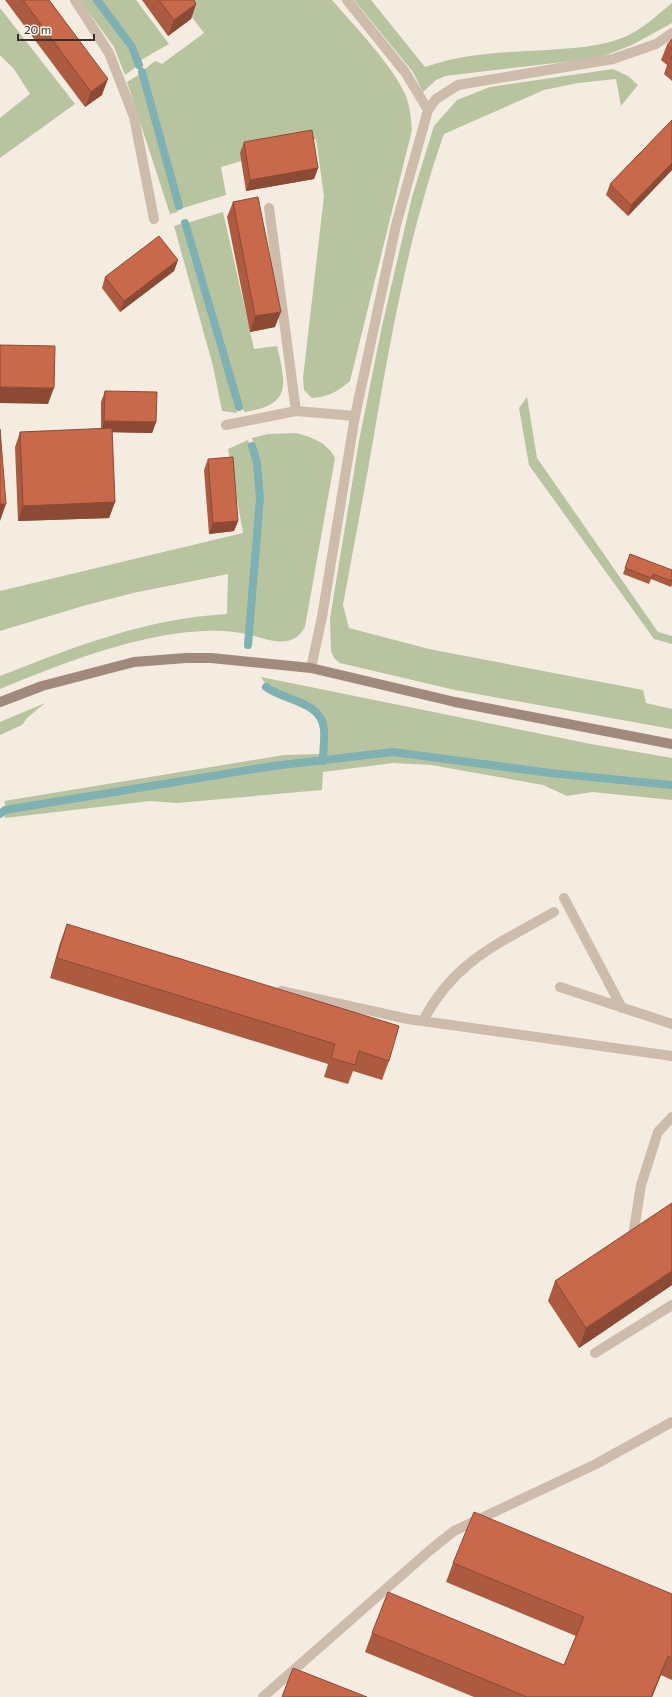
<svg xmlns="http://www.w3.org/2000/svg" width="672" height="1697" viewBox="0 0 672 1697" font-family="Commissioner,sans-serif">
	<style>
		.green { fill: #b8c4a0 }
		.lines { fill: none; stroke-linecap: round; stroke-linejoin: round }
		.stream { stroke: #7fb0b2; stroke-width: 8 }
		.lane { stroke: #cdbbac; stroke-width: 10 }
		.street { stroke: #cdbbac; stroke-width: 10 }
		.secondary { stroke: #a18a7d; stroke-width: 10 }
		.wall { fill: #ac5a40 }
		.shaded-wall { fill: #8c4a34 }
		.building { fill: #c8694b; stroke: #8c4a34 }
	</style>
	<rect width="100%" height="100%" fill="#f4ebe1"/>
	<g class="green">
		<path d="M 80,0 L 93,0 L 129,50 L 136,67 L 125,75 L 114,47 Z"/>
		<path d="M 101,0 L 136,0 L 169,44 L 141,60 L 134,44 Z"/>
		<path d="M 179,0 L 332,0 C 356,28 391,63 406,96 C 410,107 411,118 412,130 L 350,381 C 337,392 328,397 312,398 L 304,390 L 303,378 L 324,196 L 316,139 L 221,167 L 226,195 L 183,208 L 145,69 L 155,61 L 162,64 L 204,33 Z"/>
		<path d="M 354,0 L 371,0 L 425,67 C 464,53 506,52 547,50 C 573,48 598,47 622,38 C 641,31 657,15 672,3 L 672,23 L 632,45 L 598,58 L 445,76 L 436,80 L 423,92 L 413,72 Z"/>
		<path d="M 0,8 L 75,104 L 0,158 L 0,118 L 30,94 L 14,69 L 0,55 Z"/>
		<path d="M 613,69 L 628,76 L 638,85 L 621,106 L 616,79 L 578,83 L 544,90 L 444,134 C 411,227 393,325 376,423 C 366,484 354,544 343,605 L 349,628 L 429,649 L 643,690 L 646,703 L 672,709 L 672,729 L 455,690 L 340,663 L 334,658 L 331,651 L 330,619 L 359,441 L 382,326 L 412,197 L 434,126 L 457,100 L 490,87 Z"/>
		<path d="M 140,74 L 178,212 L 170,214 L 127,82 Z"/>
		<path d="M 223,212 L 254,349 L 277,346 C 286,385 292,405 244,412 L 187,223 Z"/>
		<path d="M 181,224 L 237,413 L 222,411 L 213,366 L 174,226 Z"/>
		<path d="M 527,397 L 537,458 L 658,632 L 672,636 L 672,644 L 654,639 L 529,465 L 519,408 Z"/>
		<path d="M 296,433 C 311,437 327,442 335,458 L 305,627 C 292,650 271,640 250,635 L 262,498 L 259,463 L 252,438 L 268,434 Z"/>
		<path d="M 248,440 L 256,464 L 259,499 L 246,634 C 173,619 68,661 0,689 L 0,676 C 77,646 144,619 227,614 L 228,574 L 133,593 L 83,606 L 0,631 L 0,591 L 243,533 L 228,449 Z"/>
		<path d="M 261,677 L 591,744 L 672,758 L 672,783 L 547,771 L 394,750 L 325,758 C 325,745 328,730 324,718 C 315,694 273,702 261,677 Z"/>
		<path d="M 45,703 L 27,718 L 22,725 L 0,735 L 0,722 Z"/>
		<path d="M 320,754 L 319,759 L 272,763 L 6,807 L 4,801 L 284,755 Z"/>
		<path d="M 394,754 L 423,757 L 549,776 L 672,787 L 672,800 L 592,792 L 567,796 L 543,785 L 431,765 L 393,763 L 323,772 L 322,790 L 177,803 L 150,801 L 5,818 L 4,815 L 7,811 C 136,790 264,769 394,754 Z"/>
	</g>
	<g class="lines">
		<g class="stream">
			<path d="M 97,0 L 132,47 L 139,65"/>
			<path d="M 142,72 L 179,206"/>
			<path d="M 185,223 L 239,407"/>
			<path d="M 248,645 L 260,498 L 257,463 L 252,446"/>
			<path d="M 266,687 C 285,701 321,701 324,729 C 325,739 323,750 323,761"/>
			<path d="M 0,814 L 5,810 L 273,766 L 393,752 L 550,773 L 672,785"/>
		</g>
		<g class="lane">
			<path d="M 75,0 L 109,53 L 134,117 L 154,219"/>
			<path d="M 269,208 L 296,411"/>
			<path d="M 226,425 L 296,411 L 355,416"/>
			<path d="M 564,898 L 622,1008"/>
			<path d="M 560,987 L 672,1024"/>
			<path d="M 281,991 L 408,1019 L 672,1056"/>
			<path d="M 423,1021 C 454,961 498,944 554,912"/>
			<path d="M 633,1236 L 641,1185 L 658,1132 L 672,1117"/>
			<path d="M 595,1353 L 672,1305"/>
			<path d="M 263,1697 L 429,1551 L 454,1531 L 596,1464 L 672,1422"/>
		</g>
		<g class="street">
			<path d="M 347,0 L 405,72 L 428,110"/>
			<path d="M 311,668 L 322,617 L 355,416 L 396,225 L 428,110 L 436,99 L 458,85 L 613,59 L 656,44 L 672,33"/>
		</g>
		<path class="secondary" d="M 0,702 L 42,686 L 134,662 L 186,658 L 211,658 L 311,668 L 455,702 L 672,744"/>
	</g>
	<g class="wall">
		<path d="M 5,0 L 49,0 L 102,95 L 85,107 Z"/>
		<path d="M 142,0 L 194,0 L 196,4 L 191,19 L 168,36 Z"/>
		<path d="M 672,39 L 672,81 L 664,74 L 667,65 L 661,60 L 667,45 Z"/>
		<path d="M 672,120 L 672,170 L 628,216 L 606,195 L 610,184 Z"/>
		<path d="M 244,142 L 318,168 L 314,179 L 246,191 L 240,153 Z"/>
		<path d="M 233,202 L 275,327 L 250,332 L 227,217 Z"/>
		<path d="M 178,260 L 174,271 L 120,312 L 102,288 L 105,277 Z"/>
		<path d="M 105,391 L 156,422 L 152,433 L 112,432 L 115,502 L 109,518 L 18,521 L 15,447 L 20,432 L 101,429 L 101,402 Z"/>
		<path d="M 208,459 L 238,521 L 234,531 L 209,534 L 204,470 Z"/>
		<path d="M 625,568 L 672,570 L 672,585 L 671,587 L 651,579 L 649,584 L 623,574 Z"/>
		<path d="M 67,924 L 389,1061 L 382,1080 L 353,1071 L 348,1084 L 324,1077 L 328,1064 L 50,978 L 60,943 Z"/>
		<path d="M 672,1203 L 672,1285 L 579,1348 L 548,1301 L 555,1281 Z"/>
		<path d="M 453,1563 L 672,1594 L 672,1680 L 661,1675 L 652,1697 L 474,1697 L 365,1652 L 372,1633 L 564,1665 L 576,1636 L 446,1582 Z"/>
	</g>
	<g class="shaded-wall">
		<path d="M 196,4 L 191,19 L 168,36 L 174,20 Z"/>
		<path d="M 108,79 L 102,95 L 85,107 L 91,92 Z"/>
		<path d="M 672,163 L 672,170 L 628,216 L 631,205 Z"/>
		<path d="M 318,168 L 314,179 L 246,191 L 250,180 Z"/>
		<path d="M 178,260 L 174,271 L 120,312 L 124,301 Z"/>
		<path d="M 281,312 L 275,327 L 250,332 L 255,316 Z"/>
		<path d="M 0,387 L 54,388 L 48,404 L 0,403 Z"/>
		<path d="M 104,421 L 156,422 L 152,433 L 101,432 Z"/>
		<path d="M 115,502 L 109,518 L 18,521 L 23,506 Z"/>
		<path d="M 0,504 L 6,504 L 0,521 Z"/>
		<path d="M 238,521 L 234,531 L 209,534 L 213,523 Z"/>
		<path d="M 672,1271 L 672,1285 L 579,1348 L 586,1328 Z"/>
		<path d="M 668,1656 L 661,1675 L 652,1697 L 651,1697 Z"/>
	</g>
	<g class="building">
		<path d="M 23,0 L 49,0 L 108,79 L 91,92 Z"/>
		<path d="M 159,0 L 194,0 L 196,4 L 174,20 Z"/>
		<path d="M 672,39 L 672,49 L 667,45 Z"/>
		<path d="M 672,56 L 672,61 L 670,58 Z"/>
		<path d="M 672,120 L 672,163 L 631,205 L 610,184 Z"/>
		<path d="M 312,130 L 318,168 L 250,180 L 244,142 Z"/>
		<path d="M 258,197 L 281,312 L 255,316 L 233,202 Z"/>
		<path d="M 159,236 L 178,260 L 124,301 L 105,277 Z"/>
		<path d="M 0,345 L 55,346 L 54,388 L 0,387 Z"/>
		<path d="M 105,391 L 157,392 L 156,422 L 104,421 Z"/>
		<path d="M 112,428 L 115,502 L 23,506 L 20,432 Z"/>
		<path d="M 0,429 L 6,504 L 0,504 Z"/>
		<path d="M 233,457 L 238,521 L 213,523 L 208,459 Z"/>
		<path d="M 630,554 L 672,570 L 672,581 L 653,574 L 651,578 L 625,568 Z"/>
		<path d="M 67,924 L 399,1026 L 389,1061 L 359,1051 L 355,1065 L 331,1058 L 335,1044 L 57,958 Z"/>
		<path d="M 672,1203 L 672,1271 L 586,1328 L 555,1281 Z"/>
		<path d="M 474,1512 L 672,1594 L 672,1658 L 668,1656 L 651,1697 L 527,1697 L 372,1633 L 388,1592 L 564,1665 L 584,1617 L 453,1563 Z"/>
		<path d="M 293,1668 L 367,1697 L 282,1697 Z"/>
	</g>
	<path d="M18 34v6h76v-6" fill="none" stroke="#3b302b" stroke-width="2"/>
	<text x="24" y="34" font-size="12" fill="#3b302b" stroke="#fbf5ee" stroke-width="3" paint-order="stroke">20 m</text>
</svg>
